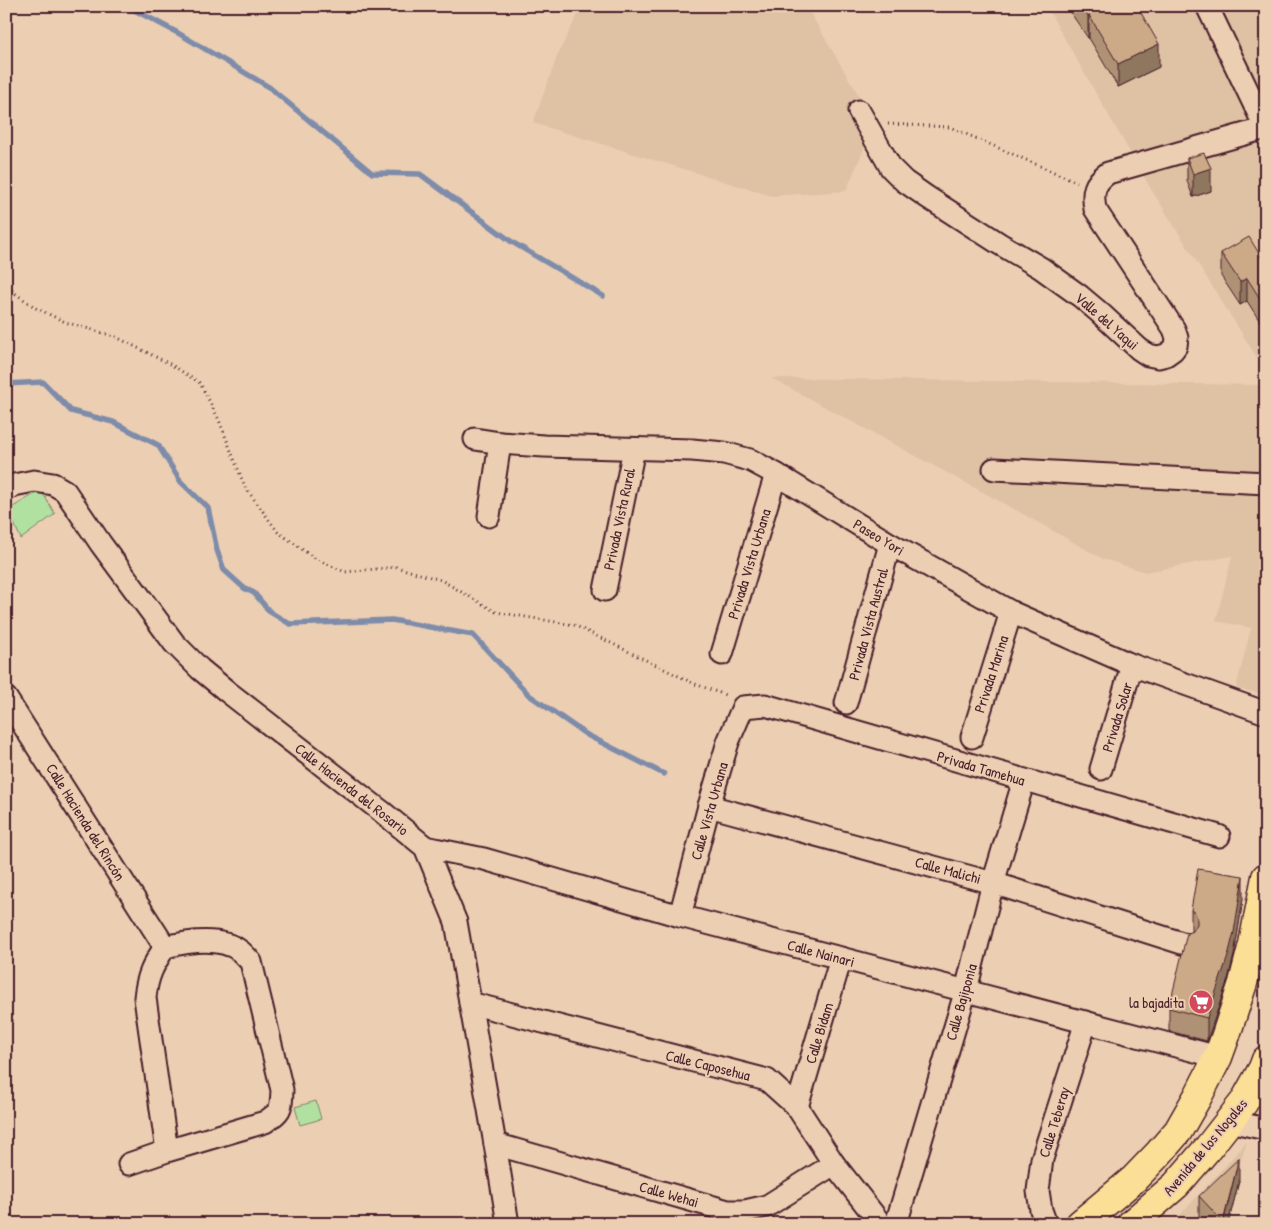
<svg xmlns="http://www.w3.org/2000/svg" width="1272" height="1230" viewBox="0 0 1272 1230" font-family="'Patrick Hand',sans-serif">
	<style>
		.built { fill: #dfc1a4 }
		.green { fill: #b1e1a1; stroke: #7e8066 }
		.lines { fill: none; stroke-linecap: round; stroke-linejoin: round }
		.stream { stroke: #7e8caa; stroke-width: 5.5 }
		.minor-casing { stroke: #4a1f2b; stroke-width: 25 }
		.major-casing { stroke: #4a1f2b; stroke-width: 31 }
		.path { stroke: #4a1f2b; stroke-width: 3; stroke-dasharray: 1 4; stroke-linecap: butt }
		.minor { stroke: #eccfb3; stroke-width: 21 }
		.major { stroke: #fbdf96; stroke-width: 28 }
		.wall { fill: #af9274; stroke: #4a1f2b }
		.shaded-wall { fill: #8f775e; stroke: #4a1f2b }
		.building { fill: #ccaa87; stroke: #4a1f2b }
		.labels { text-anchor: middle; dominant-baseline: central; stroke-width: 4; stroke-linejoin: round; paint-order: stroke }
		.street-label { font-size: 15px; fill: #4a1f2b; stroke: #eccfb3 }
		.poi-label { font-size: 15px; fill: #4a1f2b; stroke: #eccfb3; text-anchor: end }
	</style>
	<rect width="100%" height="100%" fill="#eccfb3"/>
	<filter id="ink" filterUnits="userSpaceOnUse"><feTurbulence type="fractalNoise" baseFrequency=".02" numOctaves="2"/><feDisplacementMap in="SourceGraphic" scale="10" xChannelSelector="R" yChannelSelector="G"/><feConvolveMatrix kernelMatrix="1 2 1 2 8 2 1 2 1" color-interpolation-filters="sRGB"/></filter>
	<g filter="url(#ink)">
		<g class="built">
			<path d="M 582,6 L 806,6 L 875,123 L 846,191 L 772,196 L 533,123 L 558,54 Z"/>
			<path d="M 1046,6 L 1266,6 L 1266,372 L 1151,189 Z"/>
			<path d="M 771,378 L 1266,385 L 1266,695 L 1236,688 L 1251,628 L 1216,621 L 1232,556 L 1146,572 L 1103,559 L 1014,509 Z"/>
			<path d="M 1247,1142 L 1220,1224 L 1169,1224 L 1179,1216 Z"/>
		</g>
		<g class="green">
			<path d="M 41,490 L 55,514 L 21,539 L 8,510 Z"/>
			<path d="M 316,1101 L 321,1119 L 300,1125 L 295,1107 Z"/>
		</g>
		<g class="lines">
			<g class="stream">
				<path d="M 127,6 L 178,33 L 269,87 L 372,173 L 420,174 L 512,242 L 603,296"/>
				<path d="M 6,384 L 43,382 L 71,411 L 113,422 L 158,445 L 181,482 L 208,508 L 217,550 L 224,570 L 244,588 L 254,593 L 270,612 L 290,624 L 392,620 L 473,635 L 529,695 L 587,735 L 664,774"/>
			</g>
			<defs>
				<g id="minor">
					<path d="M 1207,6 L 1266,129"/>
					<path d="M 859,111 L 891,168 L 904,181 L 927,197 L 1000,244 L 1041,268 L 1080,296 L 1099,312 L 1139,349 L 1148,355 L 1158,357 L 1166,355 L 1173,350 L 1176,346 L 1177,338 L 1174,329 L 1095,209 C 1092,192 1094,183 1108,173 L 1266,128"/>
					<path d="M 475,439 L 500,443 L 544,446 L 692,450 L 724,453 L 750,460 L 776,474 L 890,544 L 1011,612 L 1132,665 L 1266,713"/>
					<path d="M 994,469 L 1266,483"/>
					<path d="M 6,490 L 14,485 L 34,481 L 53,484 L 65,491 L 101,544 L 174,643 L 200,669 L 228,692 L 381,811 L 425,847 L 456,922 L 495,1144 L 508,1224"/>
					<path d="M 489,516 L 500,443"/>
					<path d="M 605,590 L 634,449"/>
					<path d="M 722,654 L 776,474"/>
					<path d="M 6,698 L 165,947"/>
					<path d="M 846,703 L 890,544"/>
					<path d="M 972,737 L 1011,612"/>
					<path d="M 1101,769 L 1132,665"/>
					<path d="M 709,806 L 993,883 L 1185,944"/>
					<path d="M 425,847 L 484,859 L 680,916 L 1218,1057"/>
					<path d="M 680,916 L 709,806 L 728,742 L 743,707 L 765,705 L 1219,836"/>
					<path d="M 470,1003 L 767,1080 L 797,1107 L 834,1164 L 881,1224"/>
					<path d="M 797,1107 L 841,958"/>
					<path d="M 1229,1121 L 1266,1129"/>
					<path d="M 495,1144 L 728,1211 L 745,1211 L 767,1206 L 834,1164"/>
					<path d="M 129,1164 L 167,1151 L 265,1122 C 282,1111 281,1109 282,1090 L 251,962 C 248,959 244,954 240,951 C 221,936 186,942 165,947 C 153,965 147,976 145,998 L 167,1151"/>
					<path d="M 896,1224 L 966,990 L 993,883 L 1024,780"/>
					<path d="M 1046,1224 L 1041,1210 L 1038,1191 L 1042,1159 L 1086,1022"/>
				</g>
				<g id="major">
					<path d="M 1080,1224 L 1134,1179 L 1159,1153 L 1178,1131 L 1198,1096 L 1218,1057 L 1226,1035 L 1243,983 L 1253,944 L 1266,877"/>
					<path d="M 1131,1224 L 1176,1185 L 1208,1148 L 1244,1102 L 1263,1068 L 1266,1060"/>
				</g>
			</defs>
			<use href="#minor" class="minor-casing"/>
			<use href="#major" class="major-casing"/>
			<g class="path">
				<path d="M 888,124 L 950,127 L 1077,182"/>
				<path d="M 6,282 L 13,292 L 36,308 L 65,322 L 114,336 L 170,364 L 200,383 L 219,420 L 245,487 L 278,532 L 316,559 L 345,572 L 396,567 L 441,580 L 496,612 L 574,625 L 695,684 L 728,696"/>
			</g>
			<use href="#minor" class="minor"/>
			<use href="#major" class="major"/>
		</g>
		<g class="wall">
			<path d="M 1066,6 L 1137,6 L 1159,67 L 1118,87 L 1089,38 L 1088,38 Z"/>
			<path d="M 1187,158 L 1211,191 L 1193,197 L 1187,181 Z"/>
			<path d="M 1221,253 L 1266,265 L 1266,331 L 1247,301 L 1240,305 L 1221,276 Z"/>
			<path d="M 1243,899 L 1234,955 L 1228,979 L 1207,1041 L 1169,1031 L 1169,1008 L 1191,931 L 1191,910 Z"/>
			<path d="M 1239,1181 L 1228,1224 L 1203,1224 L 1199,1219 L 1199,1196 Z"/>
		</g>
		<g class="shaded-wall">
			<path d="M 1089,15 L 1089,38 L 1088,38 L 1088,16 Z"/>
			<path d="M 1159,44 L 1159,67 L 1118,87 L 1118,64 Z"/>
			<path d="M 1211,168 L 1211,191 L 1193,197 L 1193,174 Z"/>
			<path d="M 1247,278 L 1247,301 L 1240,305 L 1240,282 Z"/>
			<path d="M 1243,876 L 1243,899 L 1234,955 L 1228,979 L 1207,1041 L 1207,1018 Z"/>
			<path d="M 1239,1158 L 1239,1181 L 1228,1224 L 1223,1224 Z"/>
		</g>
		<g class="building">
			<path d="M 1081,6 L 1137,6 L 1159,44 L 1118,64 L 1089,15 L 1088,16 Z"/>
			<path d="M 1204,153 L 1211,168 L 1193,174 L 1187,158 Z"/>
			<path d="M 1249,237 L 1266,265 L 1266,308 L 1247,278 L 1240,282 L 1221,253 Z"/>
			<path d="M 1198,869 L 1243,876 L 1234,932 L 1228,956 L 1207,1018 L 1169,1008 L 1187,933 L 1193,931 L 1197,924 L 1197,918 L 1195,913 L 1191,910 Z"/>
			<path d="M 1239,1158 L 1223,1222 L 1199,1196 Z"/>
		</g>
	</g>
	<defs>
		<symbol id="supermarket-disc" viewBox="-11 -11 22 22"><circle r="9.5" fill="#d1495b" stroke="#eccfb3"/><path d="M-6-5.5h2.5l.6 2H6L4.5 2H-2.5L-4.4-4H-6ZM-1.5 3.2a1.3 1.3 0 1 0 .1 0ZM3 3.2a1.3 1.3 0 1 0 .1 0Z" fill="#fff"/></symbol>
	</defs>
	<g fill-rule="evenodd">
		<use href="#supermarket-disc" x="1187" y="988" width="28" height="28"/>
	</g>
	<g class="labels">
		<g class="street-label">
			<text transform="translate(1107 321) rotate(41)">Valle del Yaqui</text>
			<text transform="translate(619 519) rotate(-78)">Privada Vista Rural</text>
			<text transform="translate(879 537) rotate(31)">Paseo Yori</text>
			<text transform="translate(749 564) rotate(-73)">Privada Vista Urbana</text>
			<text transform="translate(868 624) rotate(-75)">Privada Vista Austral</text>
			<text transform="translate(991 674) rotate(-72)">Privada Marina</text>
			<text transform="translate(1117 717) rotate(-73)">Privada Solar</text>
			<text transform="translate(981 768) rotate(16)">Privada Tamehua</text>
			<text transform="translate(352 789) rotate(38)">Calle Hacienda del Rosario</text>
			<text transform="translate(709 811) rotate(-74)">Calle Vista Urbana</text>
			<text transform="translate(86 822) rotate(58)">Calle Hacienda del Rincón</text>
			<text transform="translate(948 870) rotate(15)">Calle Malichi</text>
			<text transform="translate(821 953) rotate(15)">Calle Nainari</text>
			<text transform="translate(961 1002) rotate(-74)">Calle Bajiponia</text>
			<text transform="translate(819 1033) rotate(-73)">Calle Bidam</text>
			<text transform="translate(708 1065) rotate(14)">Calle Caposehua</text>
			<text transform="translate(1054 1122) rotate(-73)">Calle Teberay</text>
			<text transform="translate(1205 1147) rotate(-50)">Avenida de los Nogales</text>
			<text transform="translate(669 1194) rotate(16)">Calle Wehai</text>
		</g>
		<g class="poi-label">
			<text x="1184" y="1002">la bajadita</text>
		</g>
	</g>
	<rect width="1272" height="1230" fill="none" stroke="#eccfb3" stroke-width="25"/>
	<rect x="12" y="12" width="1247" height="1205" fill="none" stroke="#4a1f2b" stroke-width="2" filter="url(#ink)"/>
</svg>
